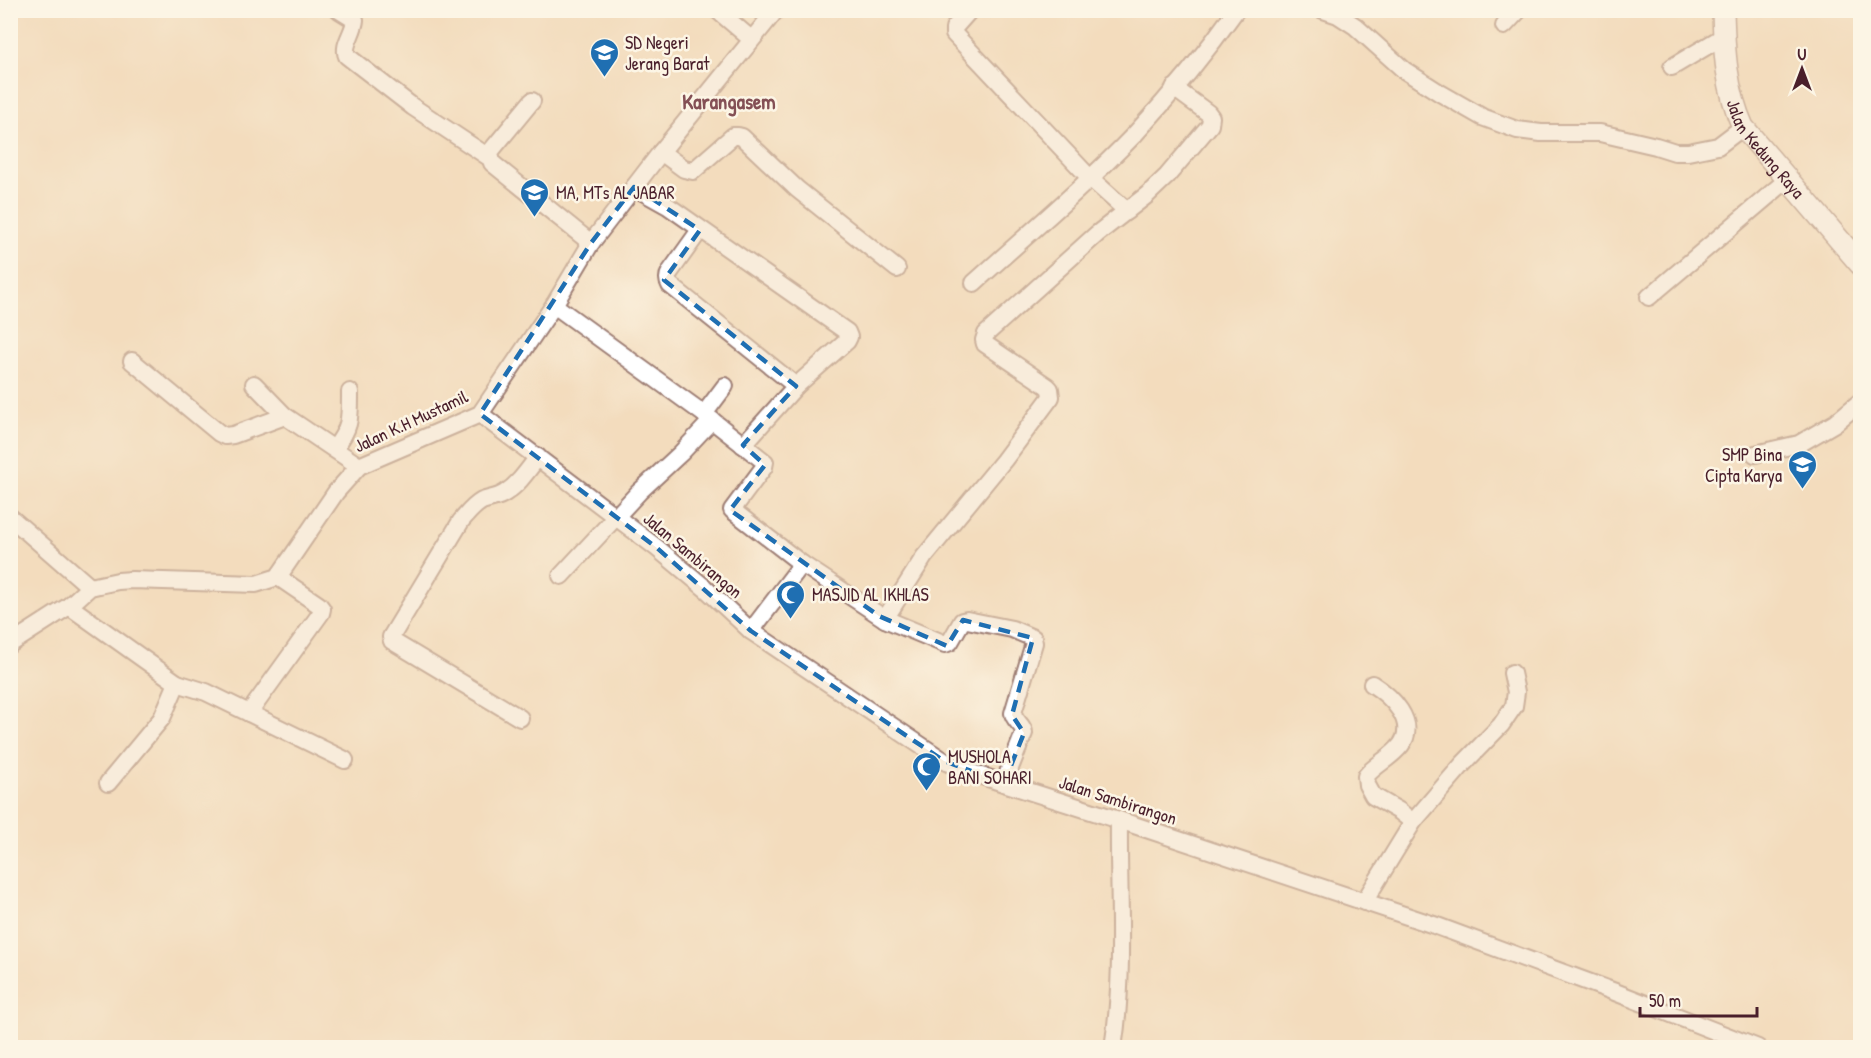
<svg xmlns="http://www.w3.org/2000/svg" width="1871" height="1058" viewBox="0 0 1871 1058" font-family="'Patrick Hand',sans-serif">
	<style>
		.lines { fill: none; stroke-linecap: round; stroke-linejoin: round }
		.minor-casing { stroke: #9e7e74; stroke-width: 20 }
		.tertiary-casing { stroke: #9e7e74; stroke-width: 24 }
		.minor { stroke: #fff; stroke-width: 16 }
		.tertiary { stroke: #fff; stroke-width: 21 }
		.marked { fill: none; stroke: #1f6fb2; stroke-width: 4.5; stroke-dasharray: 12 8; stroke-linejoin: round }
		.labels { text-anchor: middle; dominant-baseline: central; stroke-width: 5; stroke-linejoin: round; paint-order: stroke }
		.poi-label { font-size: 18px; fill: #4a1f2b; stroke: #fcf5e5; text-anchor: start }
		.street-label { font-size: 18px; fill: #4a1f2b; stroke: #fcf5e5 }
		.quarter-label { font-size: 21px; font-weight: bold; fill: #845055; stroke: #fcf5e5 }
	</style>
	<rect width="100%" height="100%" fill="#fcf5e5"/>
	<filter id="ink" filterUnits="userSpaceOnUse"><feTurbulence type="fractalNoise" baseFrequency=".0167" numOctaves="2"/><feDisplacementMap in="SourceGraphic" scale="12" xChannelSelector="R" yChannelSelector="G"/><feConvolveMatrix kernelMatrix="1 2 1 2 8 2 1 2 1" color-interpolation-filters="sRGB"/></filter>
	<filter id="wash" filterUnits="userSpaceOnUse"><feTurbulence type="fractalNoise" baseFrequency=".008" numOctaves="4" result="noise"/><feDisplacementMap in="SourceGraphic" scale="24" xChannelSelector="R" yChannelSelector="G"/><feGaussianBlur stdDeviation="1.35" result="paint"/><feColorMatrix in="noise" values="0 0 0 0 0 0 0 0 0 0 0 0 0 0 0 0 0 1.4 0 .05"/><feComposite in="paint" operator="in"/></filter>
	<g filter="url(#wash)">
		<rect width="100%" height="100%" fill="#f3dcbd"/>
	</g>
	<g filter="url(#ink)">
		<g class="lines">
			<defs>
				<g id="minor">
					<path d="M 339,10 L 355,20 C 354,33 342,45 347,56 L 413,107 L 490,158"/>
					<path d="M 717,10 L 751,39"/>
					<path d="M 970,10 L 954,28 L 954,34 L 1090,178 L 1127,211"/>
					<path d="M 1323,10 L 1338,15 L 1355,26 L 1404,70 L 1440,93 L 1482,117 L 1517,130 L 1541,133 L 1600,133 L 1656,146 L 1675,152 L 1688,152 L 1718,146 L 1743,127"/>
					<path d="M 1504,26 L 1519,10"/>
					<path d="M 1672,67 L 1724,36"/>
					<path d="M 532,101 L 490,152 L 492,163 L 591,243"/>
					<path d="M 661,152 L 684,169 L 693,171 L 733,136 L 738,136 L 742,137 L 797,189 L 897,269"/>
					<path d="M 634,187 L 668,206 L 847,332 L 849,337 L 847,341 L 796,386"/>
					<path d="M 700,230 L 670,272 C 667,277 667,280 670,285 L 796,386 L 743,445"/>
					<path d="M 974,283 C 1028,234 1084,187 1135,134 C 1171,95 1205,54 1236,10"/>
					<path d="M 1649,297 L 1788,179"/>
					<path d="M 554,305 L 704,414 L 765,462 L 764,467 L 732,510 L 802,564"/>
					<path d="M 132,361 L 219,433 L 225,436 L 233,435 L 285,416 L 359,466"/>
					<path d="M 254,384 L 285,416"/>
					<path d="M 480,414 L 657,548 L 705,588 L 751,631 L 944,761 L 969,772 L 1119,820 L 1437,926 L 1615,992 L 1758,1048"/>
					<path d="M 704,414 L 725,386"/>
					<path d="M 334,449 C 351,427 350,419 350,392"/>
					<path d="M 1755,454 L 1799,444 L 1835,423 L 1860,402"/>
					<path d="M 10,517 L 90,587"/>
					<path d="M 561,576 L 639,492 L 681,453 L 712,420"/>
					<path d="M 69,606 L 177,683 L 162,718 L 108,783"/>
					<path d="M 885,619 L 945,644 L 950,642 L 962,621 L 967,620 L 1012,629 L 1033,638 L 1034,643 L 1013,713 C 1014,721 1024,725 1024,733 L 1004,783"/>
					<path d="M 751,631 L 802,564 L 885,619 L 924,557 L 1004,460 L 1051,397 L 1050,389 L 1047,386 L 985,344 L 984,340 L 986,334 L 1097,234 L 1147,195 L 1167,176 L 1210,125 L 1211,117 L 1208,113 L 1174,88"/>
					<path d="M 10,644 L 69,606 L 90,587 L 118,581 L 132,580 L 256,584 L 278,577 L 336,492 L 359,466 L 480,414 L 554,305 L 591,243 L 661,152 L 776,10"/>
					<path d="M 177,683 L 206,692 L 345,760"/>
					<path d="M 1372,684 C 1391,696 1418,722 1401,745 C 1391,758 1376,764 1366,776 L 1367,785 L 1373,796 L 1399,811 L 1413,822"/>
					<path d="M 249,713 L 321,613 L 322,609 L 319,605 L 278,577"/>
					<path d="M 520,718 L 392,641 L 391,637 L 461,521 C 468,513 473,506 482,501 C 490,498 498,498 505,493 C 519,484 528,470 538,457"/>
					<path d="M 1364,902 L 1413,822 L 1463,764 L 1501,725 L 1514,706 L 1516,692 L 1512,673"/>
					<path d="M 1113,1048 C 1125,973 1118,895 1119,820"/>
				</g>
				<g id="tertiary">
					<path id="s1" d="M 1723,10 C 1724,51 1726,89 1743,127 L 1860,264"/>
				</g>
			</defs>
			<use href="#minor" class="minor-casing"/>
			<use href="#tertiary" class="tertiary-casing"/>
			<use href="#minor" class="minor"/>
			<use href="#tertiary" class="tertiary"/>
		</g>
	</g>
	<path d="M0 0H1871V1058H0ZM 634,187 L 700,230 L 664,280 L 796,386 L 743,445 L 765,465 L 730,510 L 879,616 L 947,646 L 963,620 L 1033,638 L 1012,715 L 1024,733 L 1004,783 L 944,761 L 751,631 L 657,548 L 480,414 L 591,243 Z" fill="#f3dcbd" fill-opacity=".55" fill-rule="evenodd"/>
	<path class="marked" d="M 634,187 L 700,230 L 664,280 L 796,386 L 743,445 L 765,465 L 730,510 L 879,616 L 947,646 L 963,620 L 1033,638 L 1012,715 L 1024,733 L 1004,783 L 944,761 L 751,631 L 657,548 L 480,414 L 591,243 Z"/>
	<defs>
		<symbol id="school-pin" viewBox="-11 -11 22 30"><path d="M0 17L-7.5 6A9.5 9.5 0 1 1 7.5 6Z" fill="#1f6fb2" stroke="#fcf5e5"/><path d="M0-5L7-2L0 1L-7-2ZM-4 1L0 2.5L4 1V4Q0 6-4 4Z" fill="#fff"/></symbol>
		<symbol id="mosque-pin" viewBox="-11 -11 22 30"><path d="M0 17L-7.5 6A9.5 9.5 0 1 1 7.5 6Z" fill="#1f6fb2" stroke="#fcf5e5"/><path d="M3.5-4.9A6 6 0 1 0 3.5 4.9A5 5 0 1 1 3.5-4.9Z" fill="#fff"/></symbol>
	</defs>
	<g fill-rule="evenodd">
		<use href="#school-pin" x="588" y="36" width="33" height="45"/>
		<use href="#school-pin" x="518" y="176" width="33" height="45"/>
		<use href="#school-pin" x="1786" y="448" width="33" height="45"/>
		<use href="#mosque-pin" x="774" y="578" width="33" height="45"/>
		<use href="#mosque-pin" x="910" y="750" width="33" height="45"/>
	</g>
	<g class="labels">
		<g class="poi-label">
			<text x="625" y="42">SD Negeri<tspan x="625" dy="21">Jerang Barat</tspan></text>
			<text x="556" y="192">MA, MTs AL JABAR</text>
			<text x="1782" y="454" text-anchor="end">SMP Bina<tspan x="1782" dy="21">Cipta Karya</tspan></text>
			<text x="812" y="594">MASJID AL IKHLAS</text>
			<text x="948" y="756">MUSHOLA<tspan x="948" dy="21">BANI SOHARI</tspan></text>
		</g>
		<g class="street-label">
			<text stroke="none"><textPath href="#s1" startOffset="150">Jalan Kedung Raya</textPath></text>
			<text transform="translate(411 421) rotate(-25)">Jalan K.H Mustamil</text>
			<text transform="translate(693 555) rotate(40)">Jalan Sambirangon</text>
			<text transform="translate(1118 800) rotate(18)">Jalan Sambirangon</text>
		</g>
		<g class="quarter-label">
			<text x="729" y="101">Karangasem</text>
		</g>
	</g>
	<rect width="1871" height="1058" fill="none" stroke="#fcf5e5" stroke-width="36"/>
	<g transform="translate(1802 69)" stroke="#fcf5e5" stroke-width="4.5" paint-order="stroke">
	<path d="M0-4.5L10 22L0 15L-10 22Z" fill="#4a1f2b"/>
	<text y="-9" font-size="16" font-weight="bold" text-anchor="middle" fill="#4a1f2b">U</text>
	</g>
	<path d="M1640 1007v9h117v-9" fill="none" stroke="#4a1f2b" stroke-width="3"/>
	<text x="1649" y="1007" font-size="18" fill="#4a1f2b" stroke="#fcf5e5" stroke-width="4.5" paint-order="stroke">50 m</text>
</svg>
